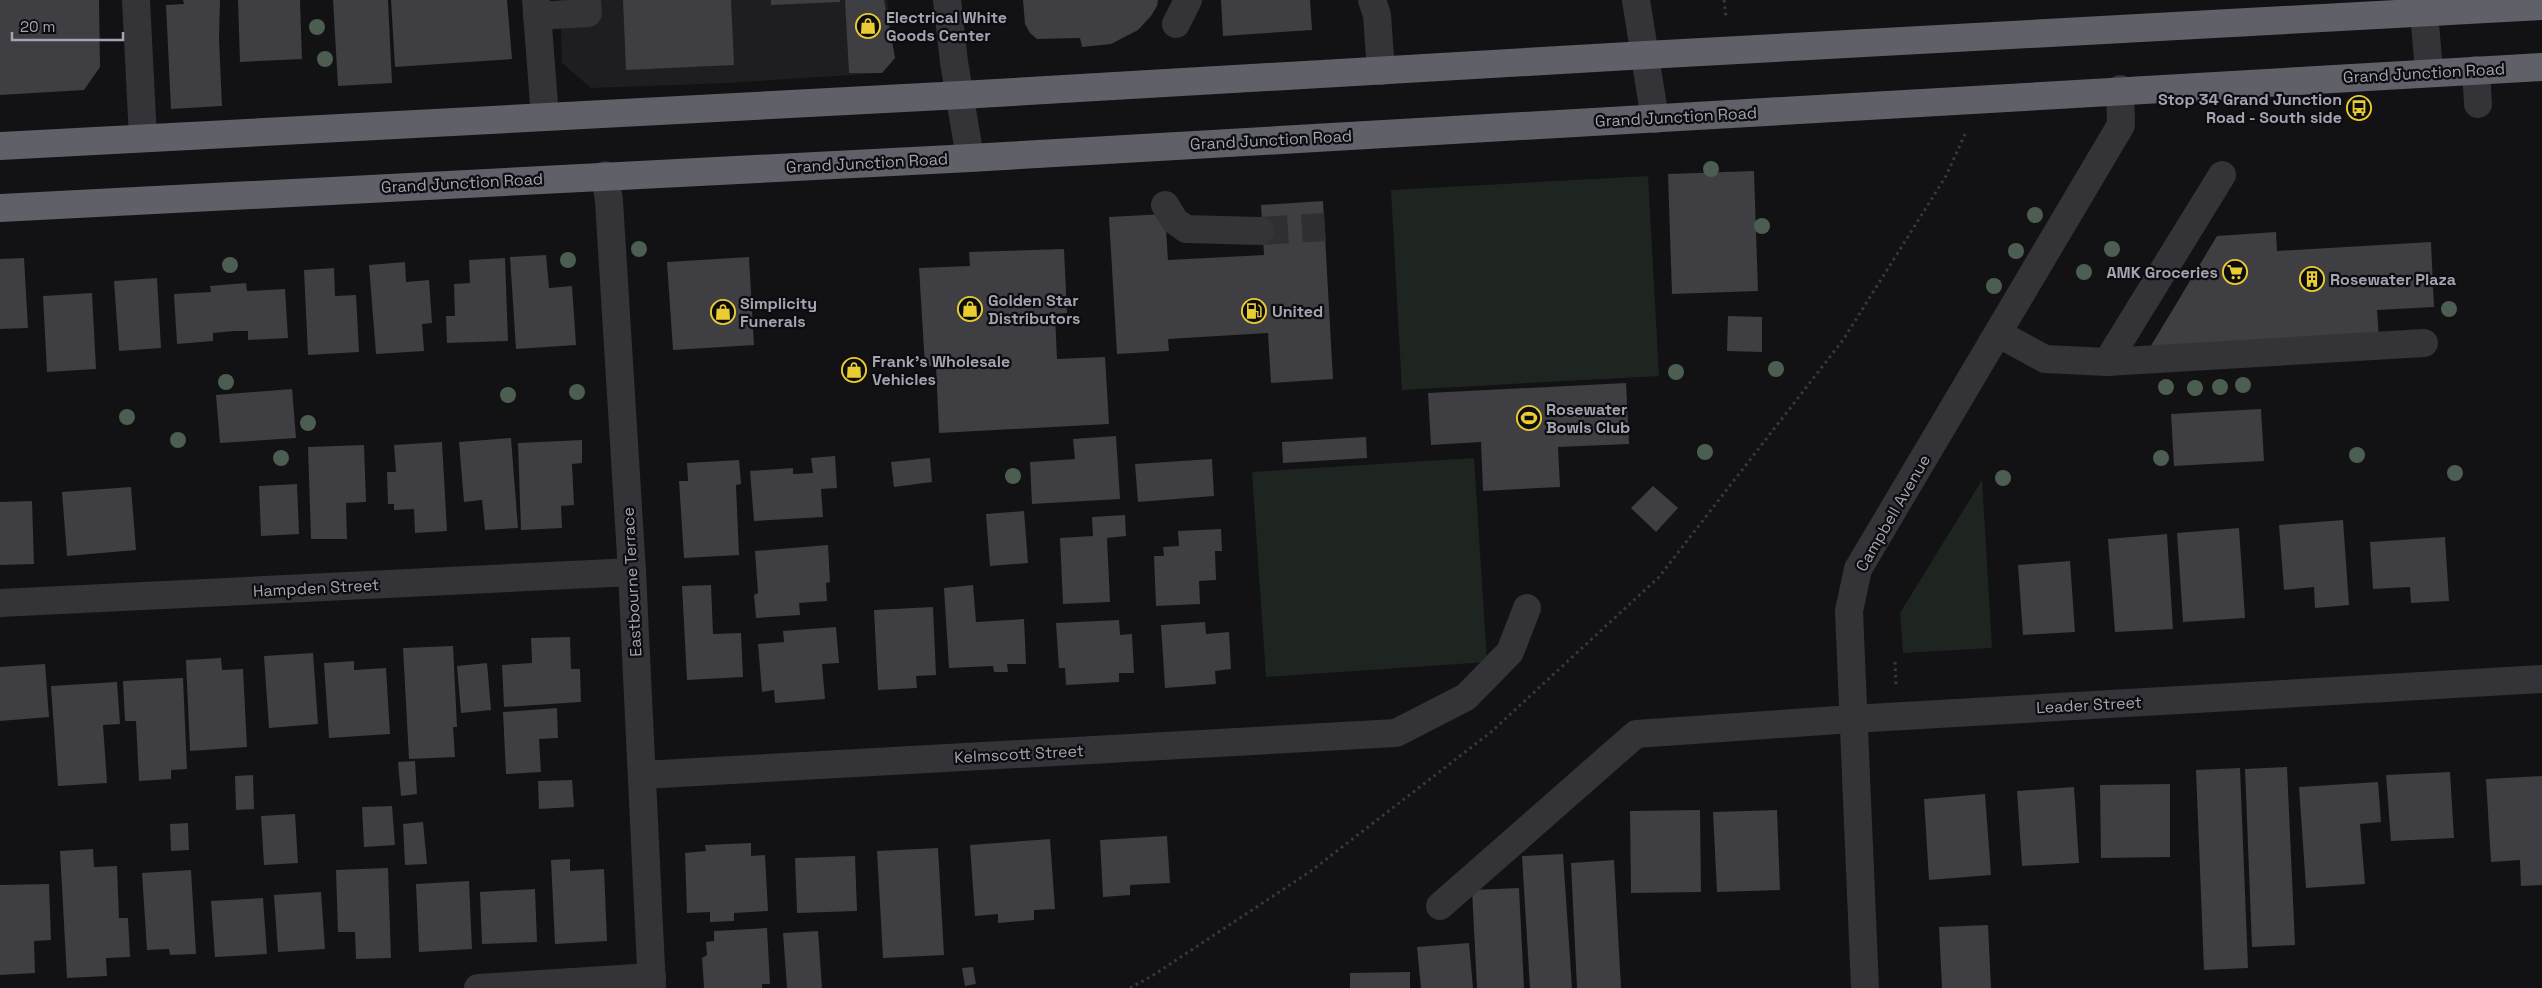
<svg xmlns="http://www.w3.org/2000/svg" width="2542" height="988" viewBox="0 0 2542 988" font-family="'Space Grotesk',sans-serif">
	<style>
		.built { fill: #1e1d20 }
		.green { fill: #1e2520 }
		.building { fill: #3e3e43 }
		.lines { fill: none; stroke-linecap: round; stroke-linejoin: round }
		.minor-tunnel { stroke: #2f2f33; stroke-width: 28; stroke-dasharray: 28 14; stroke-linecap: butt }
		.path { stroke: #39393f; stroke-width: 3; stroke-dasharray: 2.5 4; stroke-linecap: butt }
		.minor { stroke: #333338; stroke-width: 28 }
		.highway { stroke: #5f6068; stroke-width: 28 }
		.tree { fill: #4c5e51 }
		.labels { text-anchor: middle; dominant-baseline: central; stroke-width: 4.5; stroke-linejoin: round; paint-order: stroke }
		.poi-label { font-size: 16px; font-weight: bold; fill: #a3a5b3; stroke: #0d0c0e; text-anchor: start }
		.street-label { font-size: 16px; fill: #a3a5b3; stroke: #0d0c0e }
	</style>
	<rect width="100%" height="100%" fill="#121113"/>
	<path class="built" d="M 560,0 L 887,0 L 895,58 L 882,73 L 729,83 L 591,88 L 562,63 Z"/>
	<g class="green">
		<path d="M 1648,176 L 1659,376 L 1402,390 L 1391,190 Z"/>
		<path d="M 1474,458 L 1487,662 L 1266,677 L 1252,472 Z"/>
		<path d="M 1982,480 L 1992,648 L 1903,653 L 1900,613 Z"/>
	</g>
	<g class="building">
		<path d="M 0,0 L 99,0 L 100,67 L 84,90 L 0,95 Z"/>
		<path d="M 183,0 L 220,0 L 219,39 L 222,106 L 171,109 L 166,5 L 184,4 Z"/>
		<path d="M 238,0 L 300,0 L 302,59 L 240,62 Z"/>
		<path d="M 333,0 L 388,0 L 392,83 L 338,86 Z"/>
		<path d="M 391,0 L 507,0 L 512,59 L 395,67 Z"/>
		<path d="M 623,0 L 731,0 L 734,65 L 626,70 Z"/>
		<path d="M 771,0 L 840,0 L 840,2 L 771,5 Z"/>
		<path d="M 845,0 L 884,0 L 895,58 L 882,73 L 849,73 Z"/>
		<path d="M 1023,0 L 1158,0 L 1157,6 L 1151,16 L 1138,30 L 1111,44 L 1082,47 L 1080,38 L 1037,39 L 1030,33 L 1025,24 Z"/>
		<path d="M 1221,0 L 1310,0 L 1312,30 L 1223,36 Z"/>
		<path d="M 1754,171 L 1758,291 L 1672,294 L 1668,174 Z"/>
		<path d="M 1323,201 L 1333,379 L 1271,383 L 1268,333 L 1168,339 L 1169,351 L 1117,354 L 1109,217 L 1165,214 L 1168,260 L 1264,255 L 1261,205 Z"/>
		<path d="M 2276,232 L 2277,251 L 2431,242 L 2434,307 L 2377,310 L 2379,338 L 2146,354 L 2217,236 Z"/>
		<path d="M 1064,249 L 1067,313 L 1055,314 L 1057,359 L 1105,357 L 1109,424 L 939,433 L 936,366 L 925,366 L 919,268 L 970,266 L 969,252 Z"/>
		<path d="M 546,255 L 549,288 L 572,286 L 576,345 L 516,349 L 510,257 Z"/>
		<path d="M 749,257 L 754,345 L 673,350 L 667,262 Z"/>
		<path d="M 24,258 L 28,328 L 0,329 L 0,259 Z"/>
		<path d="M 505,258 L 508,341 L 447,343 L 446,316 L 455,316 L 454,284 L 470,283 L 469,260 Z"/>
		<path d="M 405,262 L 406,282 L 429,280 L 432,323 L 422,324 L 424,351 L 376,354 L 369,265 Z"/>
		<path d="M 334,268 L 335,296 L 356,295 L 359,352 L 308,355 L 304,270 Z"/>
		<path d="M 157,278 L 161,348 L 119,351 L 114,281 Z"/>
		<path d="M 246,283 L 247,291 L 285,289 L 288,338 L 248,340 L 248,331 L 234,331 L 213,333 L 213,341 L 177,344 L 174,294 L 211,292 L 210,286 Z"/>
		<path d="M 92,293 L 96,369 L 47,372 L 43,296 Z"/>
		<path d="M 1728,316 L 1762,317 L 1762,352 L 1727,351 Z"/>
		<path d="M 1626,383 L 1629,444 L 1558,447 L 1560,487 L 1483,491 L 1481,442 L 1431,445 L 1428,393 Z"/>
		<path d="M 292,389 L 296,438 L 220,443 L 216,395 Z"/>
		<path d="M 2261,409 L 2264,461 L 2174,466 L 2171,414 Z"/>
		<path d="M 1116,436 L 1120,499 L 1032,504 L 1030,462 L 1075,459 L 1073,439 Z"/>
		<path d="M 1366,437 L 1367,458 L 1283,463 L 1282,442 Z"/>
		<path d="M 511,438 L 518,528 L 485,530 L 482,500 L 464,502 L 459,442 Z"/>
		<path d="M 582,440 L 582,463 L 572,464 L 574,505 L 561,506 L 562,528 L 521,530 L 518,443 Z"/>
		<path d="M 442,442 L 447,531 L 415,533 L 414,509 L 394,510 L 394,504 L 388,504 L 387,472 L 396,472 L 394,445 Z"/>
		<path d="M 364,445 L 366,502 L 346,503 L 347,539 L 311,539 L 308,447 Z"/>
		<path d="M 835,456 L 837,488 L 821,489 L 823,517 L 754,521 L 750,471 L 793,468 L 793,474 L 813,473 L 811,458 Z"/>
		<path d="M 930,458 L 932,482 L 894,487 L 891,462 Z"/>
		<path d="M 1212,459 L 1214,496 L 1138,502 L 1135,464 Z"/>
		<path d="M 739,460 L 741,484 L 736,485 L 739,555 L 684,558 L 679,481 L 688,481 L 687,463 Z"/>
		<path d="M 297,484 L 299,534 L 261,536 L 259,486 Z"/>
		<path d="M 1653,486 L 1678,508 L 1656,532 L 1631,508 Z"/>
		<path d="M 131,487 L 136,550 L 67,556 L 62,492 Z"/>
		<path d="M 32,501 L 34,564 L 0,565 L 0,502 Z"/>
		<path d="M 1024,511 L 1028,563 L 990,566 L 986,514 Z"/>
		<path d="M 1125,515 L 1126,536 L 1107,538 L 1110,602 L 1063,604 L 1060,538 L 1093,536 L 1092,517 Z"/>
		<path d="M 2343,520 L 2349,605 L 2315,608 L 2314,587 L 2284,590 L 2279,525 Z"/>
		<path d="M 2239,528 L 2245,618 L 2183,622 L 2177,533 Z"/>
		<path d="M 1221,529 L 1222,551 L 1215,551 L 1216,580 L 1199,581 L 1200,604 L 1156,606 L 1154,556 L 1164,556 L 1163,547 L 1179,546 L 1178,531 Z"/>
		<path d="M 2167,534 L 2173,629 L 2115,632 L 2108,539 Z"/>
		<path d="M 2445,537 L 2449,601 L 2411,603 L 2410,587 L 2373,589 L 2370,542 Z"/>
		<path d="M 828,545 L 830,582 L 826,583 L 827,601 L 799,603 L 800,615 L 756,618 L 754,595 L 758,593 L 755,551 Z"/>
		<path d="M 2070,561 L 2075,632 L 2023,635 L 2018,565 Z"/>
		<path d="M 711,585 L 713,634 L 741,633 L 743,677 L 687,680 L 682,586 Z"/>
		<path d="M 973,585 L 976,622 L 1024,619 L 1026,664 L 1007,664 L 1008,672 L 994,672 L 993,666 L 949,668 L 944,588 Z"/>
		<path d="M 933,607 L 936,675 L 916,676 L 917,688 L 878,690 L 874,610 Z"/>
		<path d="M 1119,620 L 1120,635 L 1132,634 L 1134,673 L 1119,673 L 1119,682 L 1066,685 L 1065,668 L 1059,668 L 1056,623 Z"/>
		<path d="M 1205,622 L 1206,634 L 1229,632 L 1231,669 L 1215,671 L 1216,684 L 1165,688 L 1161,625 Z"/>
		<path d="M 836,627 L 839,663 L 822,664 L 825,699 L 775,703 L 774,690 L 762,692 L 758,644 L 784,642 L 783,631 Z"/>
		<path d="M 570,637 L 571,669 L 580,669 L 581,702 L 504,707 L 502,665 L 532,663 L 531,638 Z"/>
		<path d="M 453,646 L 457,727 L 453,727 L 455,757 L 409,759 L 403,648 Z"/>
		<path d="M 313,653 L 318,724 L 269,728 L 264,656 Z"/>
		<path d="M 221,658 L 222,670 L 243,669 L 247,747 L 190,751 L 186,660 Z"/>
		<path d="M 354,661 L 354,670 L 386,668 L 390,734 L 329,738 L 324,663 Z"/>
		<path d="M 487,663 L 491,710 L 461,713 L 457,666 Z"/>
		<path d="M 45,664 L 49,717 L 0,721 L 0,667 Z"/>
		<path d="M 183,678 L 187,769 L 171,770 L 171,779 L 139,781 L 136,721 L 125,721 L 123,681 Z"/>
		<path d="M 117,682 L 120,724 L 103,725 L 107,783 L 58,786 L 51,686 Z"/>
		<path d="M 557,708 L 558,738 L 539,739 L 541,772 L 506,774 L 503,712 Z"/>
		<path d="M 415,761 L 417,794 L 401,796 L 398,762 Z"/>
		<path d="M 2287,767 L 2295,945 L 2252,947 L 2245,769 Z"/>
		<path d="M 2240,768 L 2248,968 L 2204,970 L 2196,770 Z"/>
		<path d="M 2450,772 L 2454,838 L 2391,841 L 2386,775 Z"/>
		<path d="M 253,775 L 254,809 L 236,810 L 235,776 Z"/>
		<path d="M 2542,776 L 2542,885 L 2521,886 L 2520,860 L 2491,862 L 2486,779 Z"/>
		<path d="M 572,780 L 574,807 L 539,809 L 538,781 Z"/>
		<path d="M 2378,782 L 2381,822 L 2360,824 L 2365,884 L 2306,888 L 2299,787 Z"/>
		<path d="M 2170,784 L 2170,857 L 2101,858 L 2100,785 Z"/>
		<path d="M 2074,787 L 2079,863 L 2022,866 L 2017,791 Z"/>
		<path d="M 1985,794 L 1991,875 L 1929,880 L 1924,799 Z"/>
		<path d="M 392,806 L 395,845 L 364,847 L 362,807 Z"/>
		<path d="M 1700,810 L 1701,892 L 1631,893 L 1630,811 Z"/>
		<path d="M 1777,810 L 1780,890 L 1717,892 L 1713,812 Z"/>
		<path d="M 295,814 L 298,863 L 264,865 L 261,816 Z"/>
		<path d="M 423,822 L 427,864 L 405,865 L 403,824 Z"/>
		<path d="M 188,823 L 189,850 L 171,851 L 170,824 Z"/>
		<path d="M 1167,836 L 1170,883 L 1130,885 L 1130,895 L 1103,897 L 1100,840 Z"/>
		<path d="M 1050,839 L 1055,909 L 1034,910 L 1034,920 L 998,923 L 998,914 L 975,916 L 970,845 Z"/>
		<path d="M 751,843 L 751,856 L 765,855 L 768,911 L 734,913 L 734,921 L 710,922 L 710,912 L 687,913 L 685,853 L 706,851 L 705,845 Z"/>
		<path d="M 938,848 L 944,955 L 883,958 L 877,851 Z"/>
		<path d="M 93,849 L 94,867 L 117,866 L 119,918 L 128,918 L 130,957 L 106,958 L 107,976 L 67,978 L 60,851 Z"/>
		<path d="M 1563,854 L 1572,988 L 1530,988 L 1522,856 Z"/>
		<path d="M 855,856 L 857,911 L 797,913 L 795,858 Z"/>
		<path d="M 570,859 L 570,871 L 604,869 L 607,941 L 555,944 L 551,860 Z"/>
		<path d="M 1614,860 L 1621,988 L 1577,988 L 1571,863 Z"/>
		<path d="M 388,868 L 391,958 L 356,959 L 355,932 L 338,932 L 336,870 Z"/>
		<path d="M 191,870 L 196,954 L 170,955 L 169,949 L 147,950 L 142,873 Z"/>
		<path d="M 469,881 L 472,949 L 419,952 L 416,884 Z"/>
		<path d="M 49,884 L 51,940 L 34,941 L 35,973 L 0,975 L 0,885 Z"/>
		<path d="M 1519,888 L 1524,988 L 1477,988 L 1472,890 Z"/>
		<path d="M 535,889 L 537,942 L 482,944 L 480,892 Z"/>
		<path d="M 321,892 L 325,949 L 278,952 L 274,895 Z"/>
		<path d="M 263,898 L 267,954 L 215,957 L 211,901 Z"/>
		<path d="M 1988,925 L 1991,988 L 1942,988 L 1939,927 Z"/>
		<path d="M 767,928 L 770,984 L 762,984 L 762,988 L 704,988 L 702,958 L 707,955 L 706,942 L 714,941 L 714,931 Z"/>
		<path d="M 818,931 L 822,988 L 787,988 L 783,933 Z"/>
		<path d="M 1469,943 L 1473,988 L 1421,988 L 1417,947 Z"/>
		<path d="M 973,967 L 976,984 L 965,986 L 962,968 Z"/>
		<path d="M 1410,972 L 1410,988 L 1350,988 L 1350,973 Z"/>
	</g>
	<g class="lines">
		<path class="minor-tunnel" d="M 1260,231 L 1325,227"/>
		<g class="path">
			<path d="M 1724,0 L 1726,17"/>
			<path d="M 1895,662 L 1896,684"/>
			<path d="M 1130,988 L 1152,976 L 1311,871 L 1491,732 L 1659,577 L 1843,340 L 1946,176 L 1965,134"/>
		</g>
		<g class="minor">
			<path d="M 136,0 L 143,138"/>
			<path d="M 536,0 L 545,117"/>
			<path d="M 947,0 L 954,62 L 970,158"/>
			<path d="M 1372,0 L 1377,15 L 1381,71"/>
			<path d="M 1636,0 L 1655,119"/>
			<path d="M 2423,0 L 2429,71"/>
			<path d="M 537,16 L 588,13 L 587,0"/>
			<path d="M 1176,24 L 1188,0"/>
			<path d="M 2476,70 L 2478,104"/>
			<path d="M 605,175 L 609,201 L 632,572 L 652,988"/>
			<path d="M 1165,205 L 1175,221 L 1186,229 L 1260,231"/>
			<path d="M 1999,334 L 2045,359 L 2107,362 L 2222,175"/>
			<path d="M 2107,362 L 2424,343"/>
			<path d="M 0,603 L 632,572"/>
			<path d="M 642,775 L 1396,733 L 1466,697 L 1510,652 L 1527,608"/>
			<path d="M 1440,906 L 1636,734 L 1852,719 L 2542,679"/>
			<path d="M 478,988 L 652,977"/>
			<path d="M 1865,988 L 1849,611 L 1858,569 L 2121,125 L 2120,89"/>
		</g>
		<g class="highway">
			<path d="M 0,146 L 961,95 L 1646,55 L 2542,6"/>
			<path d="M 0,208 L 970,158 L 2542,67"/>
		</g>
	</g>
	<g class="tree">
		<circle cx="317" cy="27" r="8"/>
		<circle cx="325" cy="59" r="8"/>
		<circle cx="1711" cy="169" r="8"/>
		<circle cx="2035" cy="215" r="8"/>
		<circle cx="1762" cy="226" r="8"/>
		<circle cx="639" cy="249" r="8"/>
		<circle cx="2112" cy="249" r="8"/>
		<circle cx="2016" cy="251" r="8"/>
		<circle cx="568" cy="260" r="8"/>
		<circle cx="230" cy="265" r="8"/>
		<circle cx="2084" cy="272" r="8"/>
		<circle cx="1994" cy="286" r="8"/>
		<circle cx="2449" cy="309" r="8"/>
		<circle cx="1776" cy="369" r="8"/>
		<circle cx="1676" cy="372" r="8"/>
		<circle cx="226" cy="382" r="8"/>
		<circle cx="2243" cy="385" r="8"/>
		<circle cx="2166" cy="387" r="8"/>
		<circle cx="2220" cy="387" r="8"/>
		<circle cx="2195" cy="388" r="8"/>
		<circle cx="577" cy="392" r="8"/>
		<circle cx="508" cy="395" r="8"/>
		<circle cx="127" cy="417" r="8"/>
		<circle cx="308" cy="423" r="8"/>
		<circle cx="178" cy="440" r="8"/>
		<circle cx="1705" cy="452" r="8"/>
		<circle cx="2357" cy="455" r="8"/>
		<circle cx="281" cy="458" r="8"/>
		<circle cx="2161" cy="458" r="8"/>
		<circle cx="2455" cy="473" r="8"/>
		<circle cx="1013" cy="476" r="8"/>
		<circle cx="2003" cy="478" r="8"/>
	</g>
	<defs>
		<symbol id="shop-ring" viewBox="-11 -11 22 22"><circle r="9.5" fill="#0d0c0e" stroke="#e9cd33" stroke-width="1.5"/><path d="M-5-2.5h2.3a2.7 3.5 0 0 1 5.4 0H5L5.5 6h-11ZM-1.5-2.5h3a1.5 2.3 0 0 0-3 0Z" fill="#e9cd33"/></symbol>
		<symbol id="bus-ring" viewBox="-11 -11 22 22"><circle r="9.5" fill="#0d0c0e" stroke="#e9cd33" stroke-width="1.5"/><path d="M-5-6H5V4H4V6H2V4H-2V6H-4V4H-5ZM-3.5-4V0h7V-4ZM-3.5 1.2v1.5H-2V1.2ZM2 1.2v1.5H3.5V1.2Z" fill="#e9cd33"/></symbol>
		<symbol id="supermarket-ring" viewBox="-11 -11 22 22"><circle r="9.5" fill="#0d0c0e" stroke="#e9cd33" stroke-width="1.5"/><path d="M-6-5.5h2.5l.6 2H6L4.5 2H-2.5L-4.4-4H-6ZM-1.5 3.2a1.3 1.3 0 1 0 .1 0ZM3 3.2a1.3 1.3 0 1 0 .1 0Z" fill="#e9cd33"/></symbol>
		<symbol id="building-ring" viewBox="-11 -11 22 22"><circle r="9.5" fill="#0d0c0e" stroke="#e9cd33" stroke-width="1.5"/><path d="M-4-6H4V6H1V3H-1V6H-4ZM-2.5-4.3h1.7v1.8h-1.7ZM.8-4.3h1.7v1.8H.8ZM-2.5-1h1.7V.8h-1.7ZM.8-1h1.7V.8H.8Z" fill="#e9cd33"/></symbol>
		<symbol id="fuel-ring" viewBox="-11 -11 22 22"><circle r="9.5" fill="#0d0c0e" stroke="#e9cd33" stroke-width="1.5"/><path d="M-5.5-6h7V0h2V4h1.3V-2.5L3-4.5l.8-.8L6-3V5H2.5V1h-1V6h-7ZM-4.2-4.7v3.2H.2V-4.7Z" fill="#e9cd33"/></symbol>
		<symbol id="stadium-ring" viewBox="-11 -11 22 22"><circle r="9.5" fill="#0d0c0e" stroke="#e9cd33" stroke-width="1.5"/><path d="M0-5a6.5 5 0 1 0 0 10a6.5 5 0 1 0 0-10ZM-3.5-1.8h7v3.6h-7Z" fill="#e9cd33"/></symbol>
	</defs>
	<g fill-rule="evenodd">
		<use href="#shop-ring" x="854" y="12" width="28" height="28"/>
		<use href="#bus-ring" x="2345" y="94" width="28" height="28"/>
		<use href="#supermarket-ring" x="2221" y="258" width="28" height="28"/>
		<use href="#building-ring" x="2298" y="265" width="28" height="28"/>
		<use href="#shop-ring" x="956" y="295" width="28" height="28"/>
		<use href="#fuel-ring" x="1240" y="297" width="28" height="28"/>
		<use href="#shop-ring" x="709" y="298" width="28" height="28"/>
		<use href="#shop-ring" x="840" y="356" width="28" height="28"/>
		<use href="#stadium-ring" x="1515" y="404" width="28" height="28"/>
	</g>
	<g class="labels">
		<g class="poi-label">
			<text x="886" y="17">Electrical White<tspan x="886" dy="18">Goods Center</tspan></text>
			<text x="2342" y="99" text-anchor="end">Stop 34 Grand Junction<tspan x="2342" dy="18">Road - South side</tspan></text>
			<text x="2218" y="272" text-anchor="end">AMK Groceries</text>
			<text x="2330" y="279">Rosewater Plaza</text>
			<text x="988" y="300">Golden Star<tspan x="988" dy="18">Distributors</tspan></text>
			<text x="740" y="303">Simplicity<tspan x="740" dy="18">Funerals</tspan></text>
			<text x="1272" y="311">United</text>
			<text x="872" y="361">Frank's Wholesale<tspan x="872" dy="18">Vehicles</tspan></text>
			<text x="1546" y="409">Rosewater<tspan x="1546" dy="18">Bowls Club</tspan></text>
		</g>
		<g class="street-label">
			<text transform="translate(2424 73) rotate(-3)">Grand Junction Road</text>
			<text transform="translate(1676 117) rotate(-3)">Grand Junction Road</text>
			<text transform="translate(1271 140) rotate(-3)">Grand Junction Road</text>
			<text transform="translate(867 163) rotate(-3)">Grand Junction Road</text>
			<text transform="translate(462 183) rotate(-3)">Grand Junction Road</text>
			<text transform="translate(1893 513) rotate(-60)">Campbell Avenue</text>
			<text transform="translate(632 582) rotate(-93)">Eastbourne Terrace</text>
			<text transform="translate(316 588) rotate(-3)">Hampden Street</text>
			<text transform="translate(2089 705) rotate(-3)">Leader Street</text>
			<text transform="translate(1019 754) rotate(-3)">Kelmscott Street</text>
		</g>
	</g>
	<path d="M12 32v8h111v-8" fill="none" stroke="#a3a5b3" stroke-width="2.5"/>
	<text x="20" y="32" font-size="15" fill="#a3a5b3" stroke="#0d0c0e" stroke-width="4" paint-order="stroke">20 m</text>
</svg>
